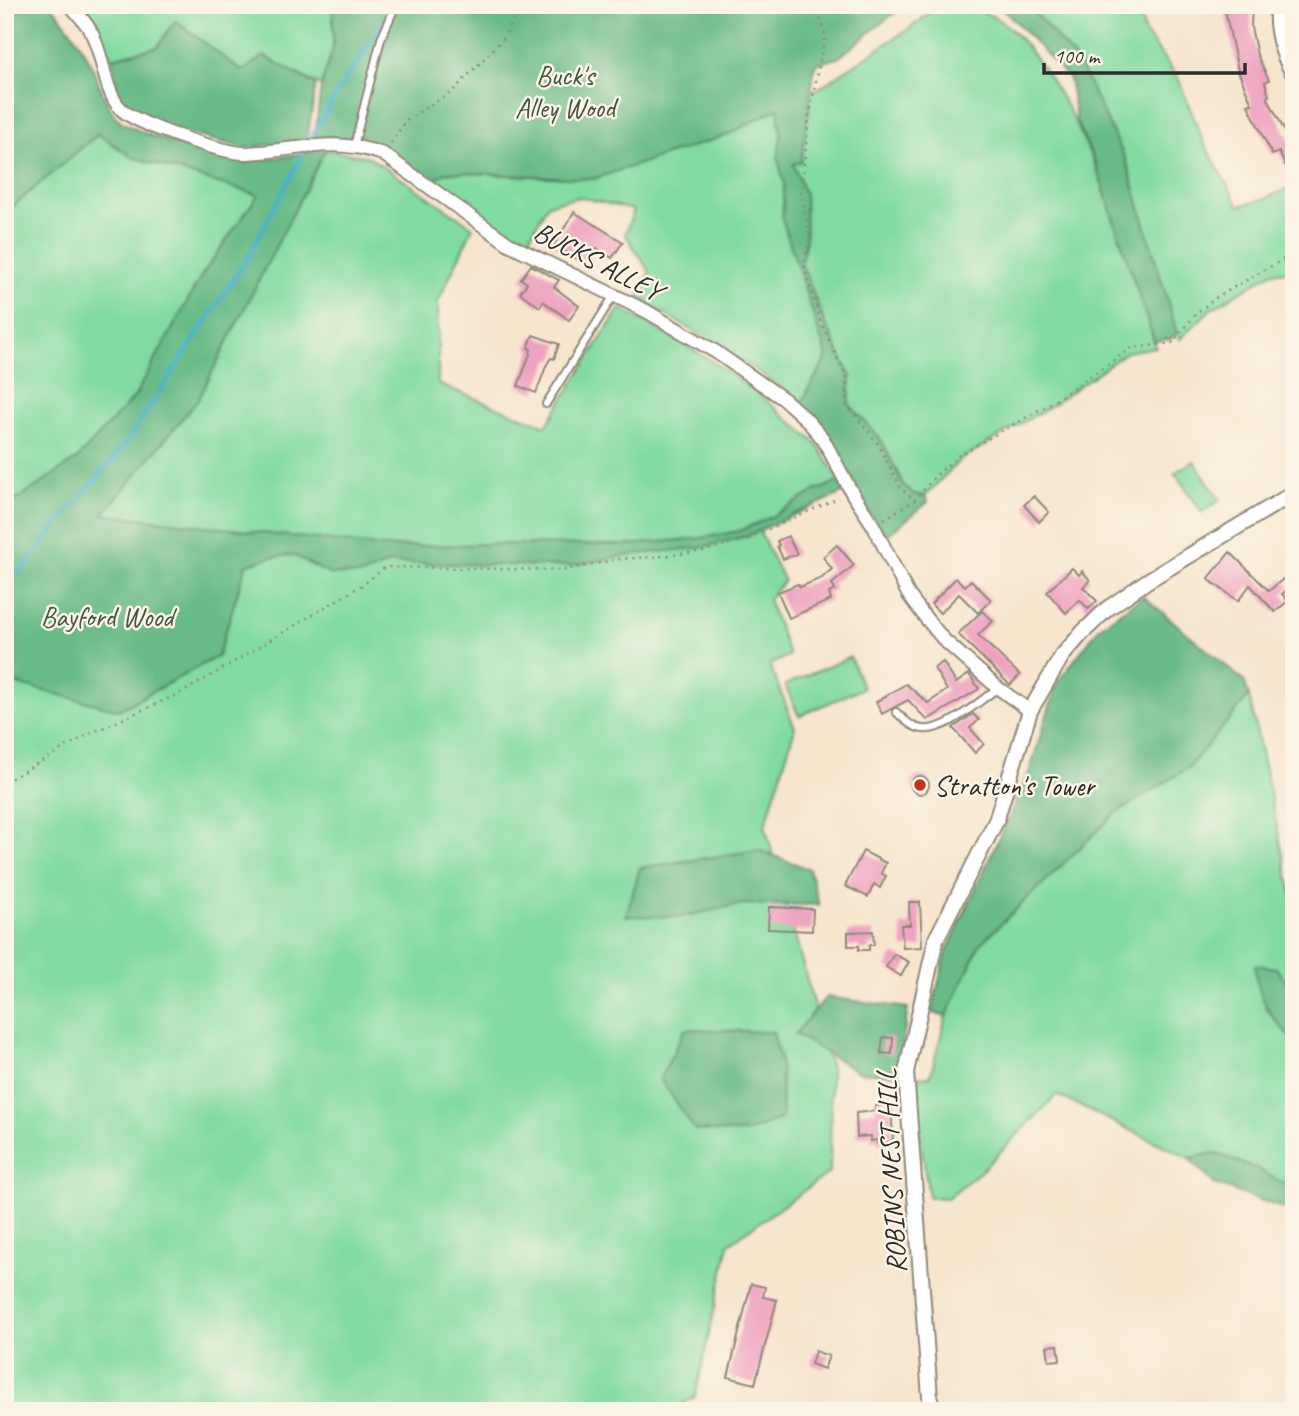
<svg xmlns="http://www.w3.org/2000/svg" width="1299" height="1416" viewBox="0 0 1299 1416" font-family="Caveat,sans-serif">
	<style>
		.green { fill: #81daa0; stroke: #568266; stroke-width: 2 }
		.forest { fill: #68ba86; stroke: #4a7258; stroke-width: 2 }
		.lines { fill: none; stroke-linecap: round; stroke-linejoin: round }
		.stream { stroke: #48b2c6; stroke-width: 4.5 }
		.building { fill: #eea2bf }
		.service-casing { stroke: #91887c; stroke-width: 10 }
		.minor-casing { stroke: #91887c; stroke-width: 16 }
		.tertiary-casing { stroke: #91887c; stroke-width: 18 }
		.path { stroke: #91887c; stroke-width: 2.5; stroke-dasharray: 2 5; stroke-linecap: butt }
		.service { stroke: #fff; stroke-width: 6 }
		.minor { stroke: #fff; stroke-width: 12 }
		.tertiary { stroke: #fff; stroke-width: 14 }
		.poi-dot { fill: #c8321e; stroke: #fcf5e5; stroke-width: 2.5 }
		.labels { text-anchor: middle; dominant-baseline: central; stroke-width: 5; stroke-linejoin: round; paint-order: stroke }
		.park-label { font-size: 28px; fill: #405748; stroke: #fcf5e5 }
		.street-label { font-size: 28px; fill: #2b2b2b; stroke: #fcf5e5 }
		.poi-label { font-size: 28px; fill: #2b2b2b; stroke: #fcf5e5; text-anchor: start }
	</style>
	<rect width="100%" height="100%" fill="#fcf5e5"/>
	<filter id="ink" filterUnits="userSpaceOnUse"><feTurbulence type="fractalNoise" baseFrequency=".0143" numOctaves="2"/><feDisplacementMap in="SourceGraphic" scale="14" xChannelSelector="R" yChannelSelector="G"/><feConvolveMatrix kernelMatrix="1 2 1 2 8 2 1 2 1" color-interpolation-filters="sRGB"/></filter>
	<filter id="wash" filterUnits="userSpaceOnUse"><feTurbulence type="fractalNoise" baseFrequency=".00686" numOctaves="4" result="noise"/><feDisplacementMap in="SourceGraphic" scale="28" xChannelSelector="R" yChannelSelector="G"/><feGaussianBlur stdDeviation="1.57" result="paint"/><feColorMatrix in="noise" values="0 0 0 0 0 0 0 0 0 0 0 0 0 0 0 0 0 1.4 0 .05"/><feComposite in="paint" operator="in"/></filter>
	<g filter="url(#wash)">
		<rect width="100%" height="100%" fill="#f7e5cd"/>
		<g class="green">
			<path d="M 83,5 L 333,5 L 333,48 L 321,86 L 264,57 L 242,71 L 176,21 L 157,47 L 112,58 Z"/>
			<path d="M 946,5 C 966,5 990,12 1006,25 C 1021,37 1033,55 1044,70 C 1101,153 1126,252 1156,347 L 1127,352 L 1052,405 L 960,460 L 925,496 L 914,494 L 904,486 L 881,440 L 849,404 L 850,377 L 827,357 L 800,405 L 761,373 L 639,298 L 650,272 L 625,234 L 634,210 L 580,197 L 548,204 L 525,246 L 502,234 L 432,181 L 447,172 L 593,179 L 727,135 L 811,90 L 817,89 L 910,28 L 935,9 Z"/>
			<path d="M 1028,5 L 1140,5 L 1144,31 L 1178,78 L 1204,143 L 1239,206 L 1267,198 L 1294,185 L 1294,271 L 1273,272 L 1210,310 L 1180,339 L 1172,322 L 1126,160 Z"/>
			<path d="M 98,134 L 132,157 L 258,195 L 202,275 L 136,396 L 77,459 L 10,504 L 5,501 L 5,213 Z"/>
			<path d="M 325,150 L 369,157 L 473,227 L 438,302 L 438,384 L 546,426 L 620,308 L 710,360 L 757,393 L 817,444 L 840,481 L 757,527 L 784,581 L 768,599 L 789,655 L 770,665 L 795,728 L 765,826 L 831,1068 L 830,1172 L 729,1244 L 695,1397 L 670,1411 L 5,1411 L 5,681 L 119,710 L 218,656 L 249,554 L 102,514 L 198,400 Z"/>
			<path d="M 1194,461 L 1220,500 L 1202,512 L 1175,473 Z"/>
			<path d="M 850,657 L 863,688 L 799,716 L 785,685 Z"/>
			<path d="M 1249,696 L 1294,905 L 1294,992 L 1290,985 L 1265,1007 L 1294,1042 L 1294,1185 L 1282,1183 L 1258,1169 L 1214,1153 L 1189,1158 L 1057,1095 L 981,1171 L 947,1198 L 929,1197 L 915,1105 L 919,1076 L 930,1077 L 946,1017 L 980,944 L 1116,813 L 1188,768 Z"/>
		</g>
		<g class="forest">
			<path d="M 5,5 L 51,5 C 66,23 80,41 90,63 C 99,80 103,100 115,116 C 130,134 220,158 245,159 C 271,161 299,153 325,150 L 198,400 L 103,514 L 385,547 L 492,544 L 625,545 L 702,538 L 739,531 L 771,517 L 815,491 L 840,481 L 845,492 L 747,536 L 700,548 L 636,554 L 567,566 L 390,563 L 362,575 L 329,574 L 293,555 L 272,557 L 246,565 L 218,656 L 119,710 L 5,681 L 5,501 L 10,504 L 77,459 L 135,396 L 202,275 L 258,195 L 132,157 L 98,134 L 5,213 Z"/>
			<path d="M 333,5 L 904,5 L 838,58 L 815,64 L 801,162 L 793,164 L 805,194 L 806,240 L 801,262 L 824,321 L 851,377 L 849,404 L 881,440 L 904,486 L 914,494 L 925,496 L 928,502 L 885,537 L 800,405 L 827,357 L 782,219 L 784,183 L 778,159 L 781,135 L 778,108 L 727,135 L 593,179 L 447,172 L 432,181 L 373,142 L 315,136 L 321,86 L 333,48 Z"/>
			<path d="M 997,5 L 1028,5 L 1079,63 L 1126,160 L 1177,333 L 1171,339 L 1154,341 L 1093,157 L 1077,124 L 1069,78 L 1012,18 Z"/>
			<path d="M 175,21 L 242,71 L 264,56 L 316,85 L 307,140 L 245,148 L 170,129 L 138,115 L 121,100 L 117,88 L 112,58 L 157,47 Z"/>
			<path d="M 1143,596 L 1244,681 L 1249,696 L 1188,768 L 1116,813 L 980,944 L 946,1017 L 931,1012 L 947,950 L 1029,773 L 1057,683 L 1100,627 Z"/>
			<path d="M 758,850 L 809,869 L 819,905 L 743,904 L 680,917 L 626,916 L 640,868 Z"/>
			<path d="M 1255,965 L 1276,968 L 1294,992 L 1294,1042 C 1272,1017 1257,1000 1255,965 Z"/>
			<path d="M 826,997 L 908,1008 L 898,1075 L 858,1072 L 795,1034 Z"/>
			<path d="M 685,1029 L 773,1032 L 781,1065 L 782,1118 L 746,1133 L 695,1130 L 660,1079 Z"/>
			<path d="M 1214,1153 L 1258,1169 L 1282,1183 L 1294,1185 L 1294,1212 L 1214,1184 L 1189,1158 Z"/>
		</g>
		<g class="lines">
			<path class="stream" d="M 5,589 L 127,442 L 246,260 L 330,104 L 392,9"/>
		</g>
		<g id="blocks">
			<g class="building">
				<path d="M 1236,5 L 1252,5 L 1251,27 L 1257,55 L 1269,80 L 1265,82 L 1269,96 L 1267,97 L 1294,149 L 1294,161 L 1285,165 L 1279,152 L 1272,155 L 1248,105 L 1252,104 L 1238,71 L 1226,15 L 1226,7 L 1236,7 Z"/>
				<path d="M 574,212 L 623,242 L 612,258 L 597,248 L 587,265 L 554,245 Z"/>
				<path d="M 531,265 L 559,280 L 554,287 L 579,306 L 569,320 L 543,301 L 540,307 L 520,293 L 527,283 L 521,279 Z"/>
				<path d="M 533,335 L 559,344 L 554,359 L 551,358 L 547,364 L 536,393 L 518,386 L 530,354 L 531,349 L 528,348 Z"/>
				<path d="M 1034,496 L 1049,512 L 1039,522 L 1024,505 Z"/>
				<path d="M 788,536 L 797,554 L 783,559 L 777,546 L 779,545 L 777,541 Z"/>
				<path d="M 837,545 L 854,565 L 832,584 L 835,590 L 829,593 L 831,600 L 789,618 L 778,592 L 798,584 L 800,587 L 822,578 L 832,569 L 823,557 Z"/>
				<path d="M 1230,552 L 1269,591 L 1283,579 L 1290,587 L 1282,594 L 1288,601 L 1275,612 L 1250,585 L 1238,601 L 1208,579 Z"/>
				<path d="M 1072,568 L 1079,575 L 1082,571 L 1090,580 L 1083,587 L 1097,601 L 1088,609 L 1080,600 L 1066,613 L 1047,592 Z"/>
				<path d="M 956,578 L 965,586 L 971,580 L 991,600 L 978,613 L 959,594 L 940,613 L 931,604 Z"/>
				<path d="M 982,611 L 993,621 L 978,635 L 1020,675 L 1010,685 L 958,634 Z"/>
				<path d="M 943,662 L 956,683 L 969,674 L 979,689 L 927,720 L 908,700 L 882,714 L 876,702 L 906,684 L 928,703 L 947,690 L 934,668 Z"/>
				<path d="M 973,714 L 979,720 L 970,728 L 984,744 L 975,753 L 953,728 Z"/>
				<circle cx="920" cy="785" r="9"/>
				<path d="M 863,851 L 886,863 L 881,873 L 886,876 L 880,888 L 874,884 L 868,897 L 845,886 Z"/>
				<path d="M 909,902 L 920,902 L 922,947 L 903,948 L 901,925 L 910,925 Z"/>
				<path d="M 769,907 L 813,909 L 812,931 L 768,929 Z"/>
				<path d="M 873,931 L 874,945 L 869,945 L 869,950 L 859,950 L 859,946 L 848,946 L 848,932 Z"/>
				<path d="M 894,954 L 909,962 L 901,976 L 886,967 Z"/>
				<path d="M 883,1037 L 893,1038 L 892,1054 L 881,1053 Z"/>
				<path d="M 891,1105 L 893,1139 L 890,1142 L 877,1143 L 877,1140 L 871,1141 L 871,1136 L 857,1137 L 856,1113 L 875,1111 L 875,1106 Z"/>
				<path d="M 751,1284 L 765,1287 L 763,1297 L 777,1300 L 755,1384 L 728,1377 Z"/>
				<path d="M 1058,1345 L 1060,1360 L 1049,1361 L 1047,1346 Z"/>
				<path d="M 815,1351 L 829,1356 L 824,1369 L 811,1364 Z"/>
			</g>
		</g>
	</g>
	<g filter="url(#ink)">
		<use href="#blocks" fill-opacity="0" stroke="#91887c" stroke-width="2"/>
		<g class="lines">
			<defs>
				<g id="service">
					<path d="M 354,146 L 381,39 L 396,5"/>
					<path d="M 546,404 L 614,295"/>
					<path d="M 896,712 C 903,718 908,725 918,728 C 942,736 979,701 998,688"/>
				</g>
				<g id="minor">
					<path d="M 70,5 C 77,13 85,21 90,30 C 104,53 103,91 121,109 C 135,124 225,154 246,153 C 296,151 333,136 383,154 L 509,244 L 646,311 L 716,352 L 785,400 L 806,419 L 823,439 L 852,493 L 873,525 L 908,594 L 925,617 L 944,640 L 998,688 L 1030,711"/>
					<path d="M 1276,5 C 1274,31 1281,55 1294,77"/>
				</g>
				<path id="tertiary" d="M 931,1411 L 906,1072 L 936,939 L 996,821 L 1030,711 L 1062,656 L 1083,632 L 1107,609 L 1147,581 L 1294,493"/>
			</defs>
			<use href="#service" class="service-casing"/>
			<use href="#minor" class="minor-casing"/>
			<use href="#tertiary" class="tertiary-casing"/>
			<g class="path">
				<path d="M 817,5 L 825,35 L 809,117 L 801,193 L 810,238 L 803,263 L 821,323 L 847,378 L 845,403 L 877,442 L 902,490 L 915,500"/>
				<path d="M 391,143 L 406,120 L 452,92 L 503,39 L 520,5"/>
				<path d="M 884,519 L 915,500 L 934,477 L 959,455 L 1048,405 L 1132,348 L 1172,343 L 1197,313 L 1217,297 L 1294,253"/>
				<path d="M 5,782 L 87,735 L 185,691 L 364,584 L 385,567 L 565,570 L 619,559 L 655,557 L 704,551 L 748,538 L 839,498"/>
			</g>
			<use href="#service" class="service"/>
			<use href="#minor" class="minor"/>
			<use href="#tertiary" class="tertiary"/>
		</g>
	</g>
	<circle class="poi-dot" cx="920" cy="785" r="7"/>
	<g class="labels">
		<g class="park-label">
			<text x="565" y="75">Buck's<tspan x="565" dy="32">Alley Wood</tspan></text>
			<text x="107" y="616">Bayford Wood</text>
		</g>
		<g class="street-label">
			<text transform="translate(598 261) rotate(27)">BUCKS ALLEY</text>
			<text transform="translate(891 1171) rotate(-93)">ROBINS NEST HILL</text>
		</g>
		<g class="poi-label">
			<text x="934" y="785">Stratton's Tower</text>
		</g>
	</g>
	<rect width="1299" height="1416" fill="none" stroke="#fcf5e5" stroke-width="28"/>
	<path d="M1044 63v10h201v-10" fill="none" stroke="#2b2b2b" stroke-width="3.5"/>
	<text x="1054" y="63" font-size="21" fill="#2b2b2b" stroke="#fcf5e5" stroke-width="5" paint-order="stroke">100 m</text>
</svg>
